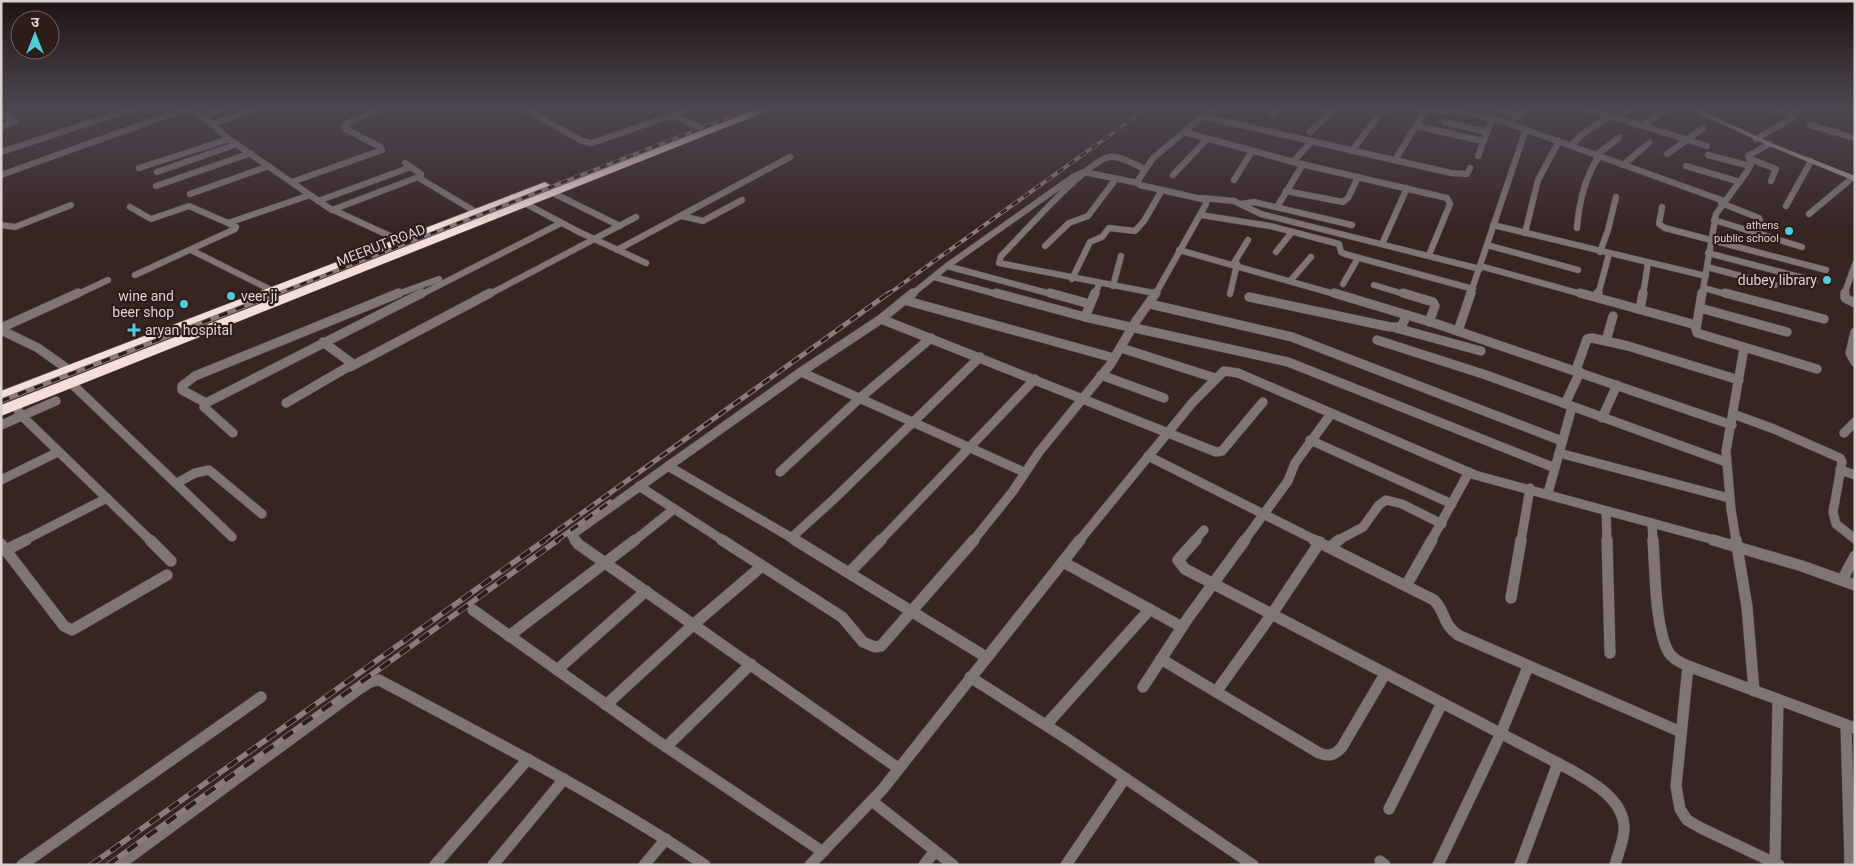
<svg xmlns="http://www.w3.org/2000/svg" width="1856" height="866" viewBox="0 0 1856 866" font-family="Roboto,'Noto Sans Devanagari',sans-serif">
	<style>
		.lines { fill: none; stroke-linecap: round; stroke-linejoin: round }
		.street-far2-casing { stroke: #524140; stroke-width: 7 }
		.street-far1-casing { stroke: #524140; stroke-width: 10 }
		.street-casing { stroke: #524140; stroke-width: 12 }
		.secondary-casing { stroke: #524140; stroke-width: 1 }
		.highway-casing { stroke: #524140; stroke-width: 1 }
		.street-far2 { stroke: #7e7574; stroke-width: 6 }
		.street-far1 { stroke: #7e7574; stroke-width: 9 }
		.street { stroke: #7e7574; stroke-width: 11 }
		.secondary { fill: #ae9f9d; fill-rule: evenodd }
		.highway { fill: #f5dddb; fill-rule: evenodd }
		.rail-far2-casing { stroke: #8b7c7b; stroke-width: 4 }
		.rail-far1-casing { stroke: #8b7c7b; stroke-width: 5 }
		.rail-casing { stroke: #8b7c7b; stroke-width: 5.5 }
		.rail-far2 { stroke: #2c1c1a; stroke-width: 2.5; stroke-dasharray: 7; stroke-linecap: butt }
		.rail-far1 { stroke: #2c1c1a; stroke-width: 3; stroke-dasharray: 9; stroke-linecap: butt }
		.rail { stroke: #2c1c1a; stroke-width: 4; stroke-dasharray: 12; stroke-linecap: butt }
		.poi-dot { fill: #52cbd8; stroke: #2c1c1a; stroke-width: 2 }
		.labels { text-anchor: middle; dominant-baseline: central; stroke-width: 4.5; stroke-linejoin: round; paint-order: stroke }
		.far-poi-label { font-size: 11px; fill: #ddd1d0; stroke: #2c1c1a; text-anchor: end }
		.street-label { font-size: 14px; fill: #ddd1d0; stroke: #2c1c1a }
		.poi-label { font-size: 14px; fill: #ddd1d0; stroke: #2c1c1a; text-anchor: end }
	</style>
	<rect width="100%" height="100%" fill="#372524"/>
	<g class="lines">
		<defs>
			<g id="street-far2">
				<path d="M 179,107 L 195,113 L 210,122 L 230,140 L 329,208 L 401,241"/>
				<path d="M 522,107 L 582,141 L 592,143 L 670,116 L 677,117 L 699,127"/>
				<path d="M 1316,107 L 1331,112"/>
				<path d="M 1396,107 L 1468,113 L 1502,121 L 1724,201"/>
				<path d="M 1494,107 L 1519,115"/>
				<path d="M 1582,107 L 1707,146"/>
				<path d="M 1767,107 L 1794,115"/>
				<path d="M 1,112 L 15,121 L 1,127"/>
				<path d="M 1272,115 L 1280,107"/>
				<path d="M 201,116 L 225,107"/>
				<path d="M 672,116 L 692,107"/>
				<path d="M 1202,116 L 1451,173 L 1467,174 L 1470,168"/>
				<path d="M 1514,118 L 1529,107"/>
				<path d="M 1618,119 L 1633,107"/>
				<path d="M 1445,122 L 1487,132"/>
				<path d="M 213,124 L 260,107"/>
				<path d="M 1810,125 L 1855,138"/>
				<path d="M 1416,126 L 1483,141"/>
				<path d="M 1641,126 L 1666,110"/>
				<path d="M 1184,132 L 1297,163 L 1447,198 L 1450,204 L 1429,255"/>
				<path d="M 1310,132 L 1336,107"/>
				<path d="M 1756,139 L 1791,119 L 1799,107"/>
				<path d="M 1571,145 L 1585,132 L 1611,116"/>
				<path d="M 1352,151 L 1385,107"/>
				<path d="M 1,152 L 138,107"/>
				<path d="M 1667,154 L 1703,128"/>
				<path d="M 1596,155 L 1619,138"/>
				<path d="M 1708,155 L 1750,166"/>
				<path d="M 1478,156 L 1492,119"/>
				<path d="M 1750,159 L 1776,169 L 1771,181"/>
				<path d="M 1395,160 L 1425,111"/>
				<path d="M 1293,162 L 1311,142"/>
				<path d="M 1623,165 L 1649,143"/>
				<path d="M 1686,166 L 1740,182"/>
				<path d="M 139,168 L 229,139"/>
				<path d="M 1145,169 C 1135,165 1120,155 1109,157 C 1087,161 1020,237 1001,256 L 999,263 L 1154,293"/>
				<path d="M 157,172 L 237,144"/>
				<path d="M 1,175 L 185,109"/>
				<path d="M 1173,175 L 1207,139"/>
				<path d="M 419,178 L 476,212"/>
				<path d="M 1234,180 L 1252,151"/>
				<path d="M 292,182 L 382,150 L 380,147 L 344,128 L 345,124 L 377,110 L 374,107"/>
				<path d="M 156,186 L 251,153"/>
				<path d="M 1286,191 L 1343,202 L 1348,198 L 1358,177"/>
				<path d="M 553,193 L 620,226"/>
				<path d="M 190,194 L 269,166"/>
				<path d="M 513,197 L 579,232 L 646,263"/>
				<path d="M 1202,198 L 1234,201 L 1261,214 L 1480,269"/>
				<path d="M 318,201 L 411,167"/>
				<path d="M 1721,203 L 1759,218 L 1760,221 L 1753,232"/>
				<path d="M 1241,204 L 1254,202 L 1352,225"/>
				<path d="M 1786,206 L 1811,161"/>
				<path d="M 130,207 L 151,219 L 189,206 L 228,223 L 310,195"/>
				<path d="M 1277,207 L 1303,164"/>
				<path d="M 1662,207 L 1659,224 L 1665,228 L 1826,270"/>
				<path d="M 332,210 L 421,176 L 421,174 L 405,163"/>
				<path d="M 1809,214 L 1852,178"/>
				<path d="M 1201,215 L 1270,226 L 1339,244 L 1341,252 L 1345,254 L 1473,289"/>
				<path d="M 682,216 L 703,221 L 742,200"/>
				<path d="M 1714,220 L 1802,247"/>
				<path d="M 1,225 L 15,227 L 71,205"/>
				<path d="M 1493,225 L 1706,276"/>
				<path d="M 1577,228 C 1579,203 1585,177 1599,156"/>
				<path d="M 1525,233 L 1538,180 L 1559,141"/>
				<path d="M 1382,244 L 1407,188"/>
				<path d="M 1487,245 L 1578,270"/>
				<path d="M 1045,246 L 1069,223 L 1088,216 L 1115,180"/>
				<path d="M 191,250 L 273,291"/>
				<path d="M 617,250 L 790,157"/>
				<path d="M 1179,250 L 1338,295"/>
				<path d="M 1276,252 L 1292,232"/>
				<path d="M 1600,252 L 1608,230 L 1616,197"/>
				<path d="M 1708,253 L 1815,281"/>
				<path d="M 1234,263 L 1248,240"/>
				<path d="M 947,266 L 1055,295"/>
				<path d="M 1480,266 L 1585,295"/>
				<path d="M 1707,267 L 1775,285"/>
				<path d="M 135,275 L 235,229 L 236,227 L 228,223"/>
				<path d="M 934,277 L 1000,295"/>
				<path d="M 1072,279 L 1090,242 L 1102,237 L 1109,228 L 1135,231 L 1144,221 L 1162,190"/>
				<path d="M 1291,280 L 1311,257"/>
				<path d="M 1343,284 L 1358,258"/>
				<path d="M 1374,285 L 1407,295"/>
				<path d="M 1113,286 L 1121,256"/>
				<path d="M 1704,288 L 1729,295"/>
				<path d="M 1230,294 L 1237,264"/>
				<path d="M 76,295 L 108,280"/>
				<path d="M 395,295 L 439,279"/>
				<path d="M 420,295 L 561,223"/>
				<path d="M 488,295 L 636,217"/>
				<path d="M 911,295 L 947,266 L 1073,177 L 1084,172 L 1138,183"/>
				<path d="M 1095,295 L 1099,284"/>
				<path d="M 1155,295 L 1206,204 L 1206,200 L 1140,185 L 1137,182 L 1153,158 L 1214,107"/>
				<path d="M 1470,295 L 1526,129"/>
				<path d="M 1598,295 L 1609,254"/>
				<path d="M 1643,295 L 1648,263"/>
				<path d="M 1702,295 L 1716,214 L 1748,170 L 1751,163 L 1748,156 L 1769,144"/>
				<path d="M 1844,295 L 1855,264"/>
			</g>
			<g id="street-far1">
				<path d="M 996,293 L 1085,317 L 1288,362 L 1555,468"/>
				<path d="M 1050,293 L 1090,304"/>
				<path d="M 1334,293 L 1437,324 L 1732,425"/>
				<path d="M 1403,293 L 1433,302 L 1435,306 L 1429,322"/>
				<path d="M 1580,293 L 1696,325"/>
				<path d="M 1702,293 L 1696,329 L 1697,333 L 1817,369"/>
				<path d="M 1725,293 L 1824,319"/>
				<path d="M 1845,293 L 1845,298 L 1855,303"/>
				<path d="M 1249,297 L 1390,327 L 1401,327 L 1407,315"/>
				<path d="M 1597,297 L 1598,293"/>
				<path d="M 904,300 L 1114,358"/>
				<path d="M 1150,304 L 1292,337 L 1562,441"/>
				<path d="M 1700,308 L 1787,332"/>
				<path d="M 1640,309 L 1643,293"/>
				<path d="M 1085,317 L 1095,293"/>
				<path d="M 881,319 L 1216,452 L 1222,451 L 1263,402"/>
				<path d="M 1,328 L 78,293"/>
				<path d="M 1396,328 L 1481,351"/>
				<path d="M 1,330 L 38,348 L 69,370"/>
				<path d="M 1458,331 L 1471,293"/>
				<path d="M 1855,332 L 1850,353 L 1855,362"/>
				<path d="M 1377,340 L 1486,375 L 1726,462"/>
				<path d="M 1606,341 L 1613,316"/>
				<path d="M 1121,348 L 1215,378"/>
				<path d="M 350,367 L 490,293"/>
				<path d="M 1576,370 L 1587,339 L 1592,338 L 1628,346 L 1739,380"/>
				<path d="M 801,372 L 1024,472"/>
				<path d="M 1101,375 L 1164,398"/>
				<path d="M 71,383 L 232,537"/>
				<path d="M 56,401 L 22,416 L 151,541"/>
				<path d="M 206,403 L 182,390 L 182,386 L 195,376 L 399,293"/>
				<path d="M 286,403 L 353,364 L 323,342"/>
				<path d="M 1565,404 L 1580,372"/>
				<path d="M 1733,414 L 1774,429 L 1840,458 L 1842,462 L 1833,512 L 1836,524 L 1855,539"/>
				<path d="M 1602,418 L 1617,385"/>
				<path d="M 1,425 L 22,416 L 15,406"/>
				<path d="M 233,433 L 204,407 L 206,403 L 422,293"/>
				<path d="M 1844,433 L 1855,422"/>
				<path d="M 1310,440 L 1452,504"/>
				<path d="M 1559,453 L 1729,498"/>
				<path d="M 1148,456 L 1317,541"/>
				<path d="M 668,466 L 797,541"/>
				<path d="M 1840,470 L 1855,475"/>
				<path d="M 780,472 L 860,398 L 931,338"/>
				<path d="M 1,480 L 58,452"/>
				<path d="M 177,483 L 195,473 L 209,470 L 262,514"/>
				<path d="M 639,486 L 724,541"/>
				<path d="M 1548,493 L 1572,407"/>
				<path d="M 1606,511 L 1607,541"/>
				<path d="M 1652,523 L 1653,541"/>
				<path d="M 791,538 L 834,499 L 980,357"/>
				<path d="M 23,541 L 107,498"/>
				<path d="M 576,541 L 572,536 L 574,533 L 801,372 L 881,319 L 913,293"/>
				<path d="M 634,541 L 674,509"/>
				<path d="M 880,541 L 1035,379"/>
				<path d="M 973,541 L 1013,491 L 1039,452 L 1110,365 L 1136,321 L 1156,293"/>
				<path d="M 1079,541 L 1193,402 L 1224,371 L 1238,373 L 1475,475 L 1718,541"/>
				<path d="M 1194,541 L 1204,530"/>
				<path d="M 1244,541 L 1288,481 L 1295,463 L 1331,414"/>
				<path d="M 1337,541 L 1363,527 L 1379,505 L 1386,500 L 1402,504 L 1442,524"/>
				<path d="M 1431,541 L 1469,472"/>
				<path d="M 1521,541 L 1530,488"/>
				<path d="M 1736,541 L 1731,509 L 1726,451 L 1744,348"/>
			</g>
			<g id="street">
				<path d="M 150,540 L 171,561"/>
				<path d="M 575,540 L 578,544 L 898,768"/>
				<path d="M 722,540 L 842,617 L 863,642 L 875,647 L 881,646 L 974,540"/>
				<path d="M 795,540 L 986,657"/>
				<path d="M 1196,540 L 1178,560 L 1185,569 L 1569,769 C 1592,782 1626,800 1624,831 C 1623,842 1618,854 1615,865"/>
				<path d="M 1314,540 L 1434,600 C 1446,612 1442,624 1458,635 L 1681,732"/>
				<path d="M 1607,540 L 1610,653"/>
				<path d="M 1653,540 C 1655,567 1655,630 1669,653 C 1673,659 1681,663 1688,666 L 1855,728"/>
				<path d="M 1713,540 L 1802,566 L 1855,585"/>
				<path d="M 1736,540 L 1747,607 L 1754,691"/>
				<path d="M 1,544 L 64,626 L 72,630 L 167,575"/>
				<path d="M 1330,547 L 1339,540"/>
				<path d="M 6,550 L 26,540"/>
				<path d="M 1063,562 L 1182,627"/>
				<path d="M 849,573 L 881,540"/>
				<path d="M 1842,580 L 1855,556"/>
				<path d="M 1406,586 L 1432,540"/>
				<path d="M 1511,598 L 1521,540"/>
				<path d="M 473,610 L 656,740 L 823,852"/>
				<path d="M 509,636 L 635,540"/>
				<path d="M 1161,659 L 1319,753 C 1329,757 1335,755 1342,747 L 1385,674"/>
				<path d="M 1688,666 L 1676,786 L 1680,809 L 1687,820 L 1701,828 L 1779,865"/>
				<path d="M 557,670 L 646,591"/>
				<path d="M 970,677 L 1069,740 L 1253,865"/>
				<path d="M 1143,687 L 1188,618 L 1245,540"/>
				<path d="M 1216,692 L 1272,614 L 1320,542"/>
				<path d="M 606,705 L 694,624 L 762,566"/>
				<path d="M 1046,725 L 1150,609"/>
				<path d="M 1846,725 L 1850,865"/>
				<path d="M 666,747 L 751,664"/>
				<path d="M 872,801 L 953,865"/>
				<path d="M 1389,809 L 1442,703"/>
				<path d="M 1380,861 L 1385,865"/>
				<path d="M 1775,863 L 1778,700"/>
				<path d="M 22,865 L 261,697"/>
				<path d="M 119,865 L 359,689 L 370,682 L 379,680 C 490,739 600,795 705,865"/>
				<path d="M 435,865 L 528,759"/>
				<path d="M 493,865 L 564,779"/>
				<path d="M 644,865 L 666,839"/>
				<path d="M 810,865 L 882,790 L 1080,540"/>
				<path d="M 924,865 L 935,851"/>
				<path d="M 1066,865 L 1125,778"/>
				<path d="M 1438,865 L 1501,733 L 1528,667"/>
				<path d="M 1520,865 L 1558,763"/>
			</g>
			<path id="secondary" d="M 1685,107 L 1694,107 L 1771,143 L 1855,176 L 1855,181 L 1767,145 Z"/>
			<g id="highway">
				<path d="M 762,107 L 777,107 L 1,416 L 1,405 Z"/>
				<path d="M 545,182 L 550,185 L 549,187 L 1,401 L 1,391 Z"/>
			</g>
		</defs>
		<use href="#street-far2" class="street-far2-casing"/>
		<use href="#street-far1" class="street-far1-casing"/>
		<use href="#street" class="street-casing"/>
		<use href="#secondary" class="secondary-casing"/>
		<use href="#highway" class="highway-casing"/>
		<use href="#street-far2" class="street-far2"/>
		<use href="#street-far1" class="street-far1"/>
		<use href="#street" class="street"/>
		<use href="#secondary" class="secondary"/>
		<use href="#highway" class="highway"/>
		<defs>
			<g id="rail-far2">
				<path d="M 274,295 L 756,107"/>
				<path d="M 887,295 L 1149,107"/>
			</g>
			<g id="rail-far1">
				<path d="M 1,401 L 278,293"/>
				<path d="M 543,541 L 889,293"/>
				<path d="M 556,541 L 610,502"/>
			</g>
			<g id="rail">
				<path d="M 91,865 L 545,540"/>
				<path d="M 108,865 L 558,540"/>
			</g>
		</defs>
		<use href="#rail-far2" class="rail-far2-casing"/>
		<use href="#rail-far1" class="rail-far1-casing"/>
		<use href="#rail" class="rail-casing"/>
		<use href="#rail-far2" class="rail-far2"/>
		<use href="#rail-far1" class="rail-far1"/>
		<use href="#rail" class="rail"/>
	</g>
	<linearGradient id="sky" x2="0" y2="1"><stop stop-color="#1e1414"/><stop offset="0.47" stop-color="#4d4650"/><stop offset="1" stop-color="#4d4650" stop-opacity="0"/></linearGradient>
	<rect width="1856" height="229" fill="url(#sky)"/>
	<g class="poi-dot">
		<circle cx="1789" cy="231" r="5"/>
		<circle cx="1827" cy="280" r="5"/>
		<circle cx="231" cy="296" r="5"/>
		<circle cx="184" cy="304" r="5"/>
		<path d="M131.5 322.5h5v5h5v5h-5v5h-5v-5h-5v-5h5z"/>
	</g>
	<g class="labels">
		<g class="far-poi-label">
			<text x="1779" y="225">athens<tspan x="1779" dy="13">public school</tspan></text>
		</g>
		<g class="street-label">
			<text transform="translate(381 245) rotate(-21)">MEERUT ROAD</text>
		</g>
		<g class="poi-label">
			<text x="1817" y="280">dubey library</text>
			<text x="174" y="296">wine and<tspan x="174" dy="16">beer shop</tspan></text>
			<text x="241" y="296" text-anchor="start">veer ji</text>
			<text x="145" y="330" text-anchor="start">aryan hospital</text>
		</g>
	</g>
	<rect width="1856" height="866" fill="none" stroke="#ddd1d0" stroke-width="5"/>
	<g transform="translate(35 35)"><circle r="24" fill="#2c1c1a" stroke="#736463"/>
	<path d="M0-4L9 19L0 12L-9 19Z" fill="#52cbd8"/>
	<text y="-8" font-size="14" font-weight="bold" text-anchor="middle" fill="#ddd1d0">उ</text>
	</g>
</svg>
